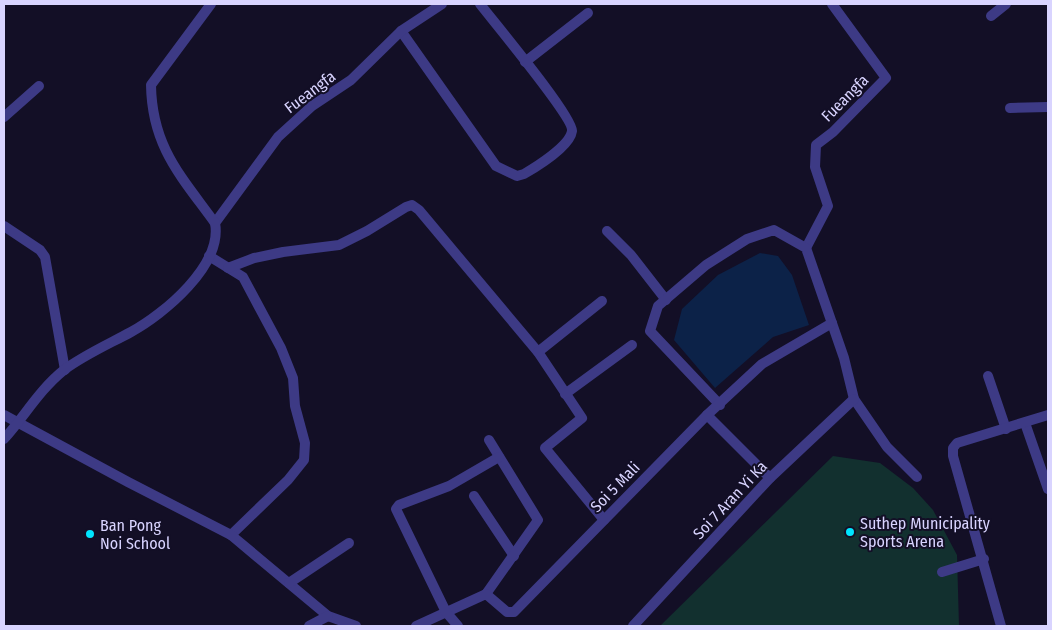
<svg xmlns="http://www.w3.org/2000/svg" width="1052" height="630" viewBox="0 0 1052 630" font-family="'Fira Sans Condensed',sans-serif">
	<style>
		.green { fill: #12302f }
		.water { fill: #0c2248 }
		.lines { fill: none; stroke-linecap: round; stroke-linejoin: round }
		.minor { stroke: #3d3a85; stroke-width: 10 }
		.poi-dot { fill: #00e5ff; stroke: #130f26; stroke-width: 2 }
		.labels { text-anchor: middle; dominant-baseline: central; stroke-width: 4; stroke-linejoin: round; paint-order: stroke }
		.street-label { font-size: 16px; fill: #d9d4ff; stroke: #130f26 }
		.poi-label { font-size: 16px; fill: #d9d4ff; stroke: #130f26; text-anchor: start }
	</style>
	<rect width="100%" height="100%" fill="#130f26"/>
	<path class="green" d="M 833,456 L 880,463 L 913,488 L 933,510 L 957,555 L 959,626 L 660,626 Z"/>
	<path class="water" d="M 760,253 L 778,256 L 792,275 L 809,325 L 773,337 L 715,388 L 674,340 L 682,309 L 718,275 Z"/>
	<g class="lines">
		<g class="minor">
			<path d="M 991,16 L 1006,4"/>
			<path d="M 401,31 L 496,166 L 517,176 L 524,174 C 536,167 570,146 572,131 C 574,118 494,22 480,4"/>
			<path d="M 525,62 L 588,13"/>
			<path d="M 1010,108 L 1048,107"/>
			<path d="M 4,117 L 39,86"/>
			<path d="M 215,223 L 278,137 L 312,106 L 351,80 L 401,31 L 442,4"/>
			<path d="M 4,226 L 40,250 L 45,257 L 65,370"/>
			<path d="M 607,231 L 631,255 L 666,300"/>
			<path d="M 806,248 L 828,206 L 815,167 L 816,145 L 833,132 L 886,78 L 832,4"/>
			<path d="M 209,256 L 243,277 L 281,348 L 293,378 L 295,406 L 305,443 L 304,460 L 288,480 L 231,535"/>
			<path d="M 228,268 L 254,258 L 283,252 L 339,245 L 367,231 L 406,207 L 412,205 L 419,210 L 538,352 L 582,418 L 545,448 L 604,520"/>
			<path d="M 538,352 L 602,301"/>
			<path d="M 988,376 L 1006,429"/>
			<path d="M 565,394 L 632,345"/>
			<path d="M 720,405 L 650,331 L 658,306 L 706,265 L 747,239 L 774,230 L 806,248 L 844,358 L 854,399 L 887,447 L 917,477"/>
			<path d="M 4,415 L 128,482 L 231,535 L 328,616 L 356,626"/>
			<path d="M 707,415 L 770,478"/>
			<path d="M 1025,423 L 1048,489"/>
			<path d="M 4,439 C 24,417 40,389 64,370 C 84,355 109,344 131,332 C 164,314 223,265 215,223 C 181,176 152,147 151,85 L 211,4"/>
			<path d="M 474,496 L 514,556"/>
			<path d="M 942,572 L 984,559"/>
			<path d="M 289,583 L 349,543"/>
			<path d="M 486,594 L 538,520 L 489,440"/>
			<path d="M 309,626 L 328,616"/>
			<path d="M 416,626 L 486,594 L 507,612 L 514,612 L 707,415 L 762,364 L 832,323"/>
			<path d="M 458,626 L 446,612 L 396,509 L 399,505 L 449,486 L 499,457"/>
			<path d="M 633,626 L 770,478 L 854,399"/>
			<path d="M 1001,626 L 953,456 L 953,448 L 957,443 L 1048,415"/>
		</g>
	</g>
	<g class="poi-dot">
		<circle cx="850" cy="532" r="5"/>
		<circle cx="90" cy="534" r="5"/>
	</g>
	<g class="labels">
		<g class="street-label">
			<text transform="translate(310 92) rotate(-37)">Fueangfa</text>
			<text transform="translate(845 98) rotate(-45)">Fueangfa</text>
			<text transform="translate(615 487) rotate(-46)">Soi 5 Mali</text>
			<text transform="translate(730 500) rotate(-47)">Soi 7 Aran Yi Ka</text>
		</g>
		<g class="poi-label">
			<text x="860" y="523">Suthep Municipality<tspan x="860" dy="18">Sports Arena</tspan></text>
			<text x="100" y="525">Ban Pong<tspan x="100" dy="18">Noi School</tspan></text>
		</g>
	</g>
	<rect width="1052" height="630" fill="none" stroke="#d9d4ff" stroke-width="10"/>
</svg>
